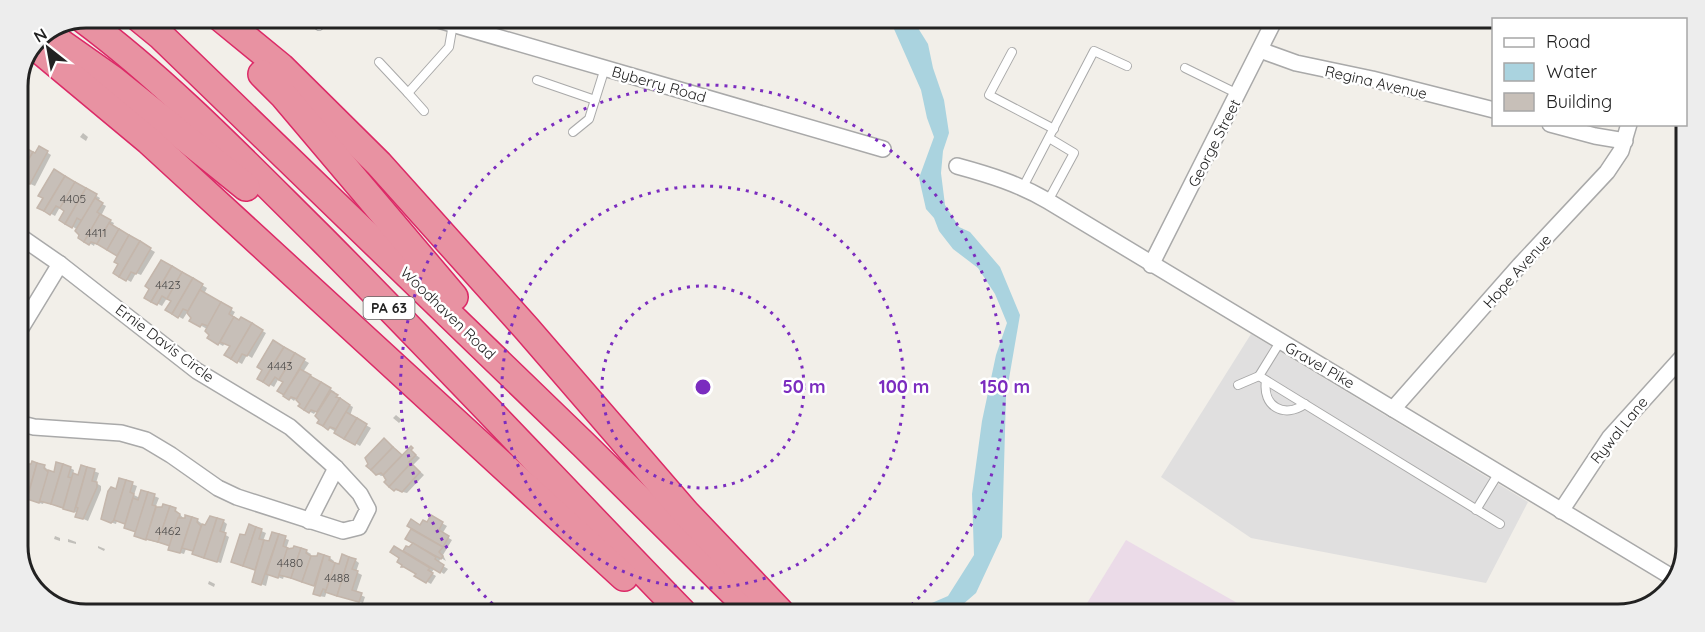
<svg xmlns="http://www.w3.org/2000/svg" width="1705" height="632" viewBox="0 0 1705 632" font-family="Quicksand,sans-serif">
	<style>
		.residential { fill: #e0dfdf }
		.industrial { fill: #ebdbe8 }
		.water { fill: #aad3df }
		.shadow { fill: #0003 }
		.building { fill: #c7bfb8; stroke: #c4b6ab; stroke-width: 1.5 }
		.lines { fill: none; stroke-linecap: round; stroke-linejoin: round }
		.service-casing { stroke: #a9a9a9; stroke-width: 10 }
		.minor-casing { stroke: #a9a9a9; stroke-width: 18 }
		.motorway-casing { stroke: #dc2a67; stroke-width: 30 }
		.service { stroke: #fff; stroke-width: 8 }
		.minor { stroke: #fff; stroke-width: 15 }
		.motorway { stroke: #e892a2; stroke-width: 27 }
		.ring { fill: none; stroke: #7b2cbf; stroke-width: 3; stroke-dasharray: 3 6 }
		.labels { text-anchor: middle; dominant-baseline: central; stroke-width: 5; stroke-linejoin: round; paint-order: stroke }
		.number-label { font-size: 12px; fill: #4b4948 }
		.shield { fill: #fff; stroke: #646464; stroke-width: 1.5 }
		.shield-label { font-size: 14px; font-weight: bold; fill: #222 }
		.street-label { font-size: 15px; fill: #222; stroke: #fff }
		.rim { fill: none; stroke: #222; stroke-width: 3 }
		.centre { fill: #7b2cbf; stroke: #fff; stroke-width: 3 }
		.ring-label { font-size: 18px; text-anchor: middle; font-weight: bold; fill: #7b2cbf; stroke: #fff; stroke-width: 5; stroke-linejoin: round; paint-order: stroke }
	</style>
	<rect width="100%" height="100%" fill="#f2efe9"/>
	<path class="residential" d="M 1251,334 L 1528,502 L 1486,583 L 1251,538 L 1161,477 Z"/>
	<path class="industrial" d="M 1126,540 L 1255,613 L 1081,613 Z"/>
	<path class="water" d="M 890,20 L 913,20 L 928,44 L 933,68 L 944,100 L 949,133 L 943,151 L 941,173 L 945,205 L 959,227 L 970,232 L 1000,267 L 1020,315 L 1006,396 L 1002,537 L 976,593 L 954,612 L 911,612 L 948,596 L 974,555 L 972,494 L 982,421 L 996,355 L 1007,323 L 995,294 L 978,268 L 953,249 L 939,231 L 934,218 L 926,209 L 919,178 L 934,137 L 927,118 L 921,90 Z"/>
	<g class="shadow">
		<path d="M 23,78 L 28,82 L 26,85 L 21,80 Z"/>
		<path d="M 18,108 L 23,111 L 21,115 L 18,114 Z"/>
		<path d="M 83,133 L 88,137 L 86,141 L 80,137 Z"/>
		<path d="M 40,148 L 51,155 L 35,186 L 28,183 L 23,192 L 18,190 L 18,149 L 36,155 Z"/>
		<path d="M 54,171 L 100,198 L 98,202 L 106,206 L 101,216 L 114,223 L 112,227 L 155,252 L 141,275 L 136,273 L 131,282 L 115,273 L 120,264 L 119,255 L 95,243 L 94,246 L 80,237 L 78,230 L 61,219 L 66,210 L 60,207 L 55,216 L 39,207 Z"/>
		<path d="M 161,262 L 207,288 L 204,294 L 235,312 L 232,317 L 240,322 L 241,319 L 266,333 L 252,358 L 247,355 L 242,364 L 226,355 L 232,346 L 225,343 L 223,346 L 209,338 L 211,335 L 207,329 L 191,320 L 193,317 L 189,315 L 190,308 L 183,319 L 167,310 L 173,301 L 167,298 L 162,306 L 146,297 Z"/>
		<path d="M 18,263 L 27,268 L 22,278 L 18,276 Z"/>
		<path d="M 273,342 L 309,363 L 303,372 L 335,392 L 333,394 L 341,399 L 340,400 L 353,407 L 350,416 L 371,428 L 360,446 L 319,422 L 319,412 L 316,411 L 314,414 L 300,406 L 302,404 L 299,400 L 296,398 L 294,401 L 290,398 L 285,382 L 279,378 L 274,387 L 259,378 Z"/>
		<path d="M 396,415 L 402,420 L 399,423 L 393,418 Z"/>
		<path d="M 388,442 L 403,456 L 409,450 L 420,458 L 413,465 L 424,475 L 407,493 L 395,490 L 385,475 L 381,476 L 377,473 Z"/>
		<path d="M 18,462 L 23,466 L 32,466 L 33,463 L 44,466 L 51,473 L 70,468 L 74,470 L 73,475 L 79,477 L 82,467 L 99,473 L 96,483 L 101,486 L 101,490 L 88,521 L 77,516 L 78,513 L 44,502 L 43,504 L 33,501 L 30,494 L 21,492 L 20,494 L 18,494 Z"/>
		<path d="M 120,480 L 137,486 L 134,495 L 140,498 L 154,496 L 159,498 L 155,508 L 159,510 L 175,509 L 185,520 L 186,517 L 197,520 L 201,523 L 203,527 L 223,521 L 227,524 L 224,534 L 229,537 L 221,563 L 198,556 L 195,552 L 186,549 L 184,554 L 174,551 L 171,546 L 140,538 L 136,536 L 137,532 L 126,524 L 117,521 L 116,524 L 107,521 Z"/>
		<path d="M 431,517 L 447,526 L 442,534 L 452,540 L 443,555 L 446,561 L 441,558 L 438,563 L 448,569 L 444,574 L 435,568 L 431,573 L 436,576 L 431,584 L 417,576 L 418,574 L 410,569 L 403,566 L 402,558 L 407,547 L 412,547 L 415,543 L 408,538 L 414,528 L 427,524 Z"/>
		<path d="M 250,526 L 266,533 L 263,541 L 270,543 L 273,534 L 289,540 L 286,549 L 306,551 L 311,554 L 310,556 L 318,557 L 319,555 L 330,558 L 334,561 L 333,563 L 340,566 L 355,560 L 359,563 L 356,572 L 362,575 L 356,593 L 365,597 L 363,603 L 327,591 L 325,597 L 319,596 L 317,587 L 284,576 L 283,579 L 269,574 L 266,586 L 258,583 L 257,570 L 233,562 L 246,537 Z"/>
		<path d="M 55,536 L 60,538 L 60,541 L 54,539 Z"/>
		<path d="M 68,539 L 76,542 L 76,544 L 68,542 Z"/>
		<path d="M 98,546 L 105,549 L 104,551 L 98,548 Z"/>
		<path d="M 209,581 L 215,584 L 214,587 L 208,584 Z"/>
	</g>
	<g class="building">
		<path d="M 22,146 L 33,152 L 18,177 L 18,153 Z"/>
		<path d="M 39,146 L 48,151 L 30,184 L 24,182 L 18,191 L 18,177 L 33,152 L 35,153 Z"/>
		<path d="M 54,169 L 65,176 L 44,211 L 37,208 L 43,198 L 38,196 Z"/>
		<path d="M 65,176 L 75,182 L 60,208 L 56,206 L 50,215 L 44,211 Z"/>
		<path d="M 75,182 L 86,188 L 65,224 L 59,220 L 64,211 L 60,208 Z"/>
		<path d="M 86,188 L 97,194 L 82,221 L 77,218 L 72,228 L 65,224 Z"/>
		<path d="M 95,198 L 103,203 L 97,212 L 100,214 L 84,242 L 78,238 L 79,235 L 75,231 Z"/>
		<path d="M 100,214 L 111,220 L 97,244 L 91,242 L 89,245 L 84,242 Z"/>
		<path d="M 109,223 L 119,229 L 107,250 L 97,244 Z"/>
		<path d="M 119,229 L 129,235 L 117,256 L 107,250 Z"/>
		<path d="M 129,235 L 140,241 L 119,277 L 113,273 L 118,264 L 114,262 Z"/>
		<path d="M 140,241 L 151,248 L 136,274 L 131,272 L 126,281 L 119,277 Z"/>
		<path d="M 161,260 L 172,266 L 151,302 L 144,298 L 149,289 L 145,286 Z"/>
		<path d="M 172,266 L 182,272 L 167,299 L 162,296 L 157,305 L 151,302 Z"/>
		<path d="M 182,272 L 193,278 L 172,314 L 165,310 L 171,301 L 167,299 Z"/>
		<path d="M 193,278 L 203,284 L 188,311 L 183,309 L 178,318 L 172,314 Z"/>
		<path d="M 200,290 L 221,302 L 208,326 L 202,324 L 200,327 L 189,321 L 191,318 L 187,313 Z"/>
		<path d="M 221,302 L 232,308 L 229,314 L 234,317 L 218,345 L 207,338 L 209,335 L 205,331 Z"/>
		<path d="M 234,317 L 239,320 L 241,317 L 252,323 L 231,359 L 224,355 L 230,346 L 220,342 Z"/>
		<path d="M 252,323 L 263,330 L 247,356 L 242,354 L 237,363 L 231,359 Z"/>
		<path d="M 273,340 L 284,347 L 263,382 L 257,379 L 262,370 L 257,367 Z"/>
		<path d="M 284,347 L 295,353 L 279,380 L 275,377 L 269,386 L 263,382 Z"/>
		<path d="M 295,353 L 305,359 L 284,395 L 277,391 L 283,382 L 279,380 Z"/>
		<path d="M 300,369 L 311,375 L 297,399 L 291,397 L 289,400 L 283,396 Z"/>
		<path d="M 310,376 L 321,382 L 304,410 L 298,406 L 300,404 L 296,400 Z"/>
		<path d="M 321,382 L 331,388 L 317,412 L 311,410 L 309,413 L 304,410 Z"/>
		<path d="M 331,391 L 338,395 L 336,397 L 340,398 L 323,426 L 317,423 L 319,420 L 315,416 Z"/>
		<path d="M 340,398 L 350,405 L 336,429 L 330,427 L 328,430 L 323,426 Z"/>
		<path d="M 346,412 L 357,418 L 344,439 L 334,433 Z"/>
		<path d="M 357,418 L 367,424 L 355,445 L 344,439 Z"/>
		<path d="M 384,438 L 393,447 L 371,470 L 366,466 L 368,464 L 365,458 Z"/>
		<path d="M 411,446 L 413,448 L 411,450 L 416,455 L 409,462 L 411,463 L 389,487 L 384,482 L 386,480 L 383,475 Z"/>
		<path d="M 393,447 L 402,455 L 383,475 L 381,473 L 376,475 L 371,470 Z"/>
		<path d="M 18,460 L 24,467 L 18,486 Z"/>
		<path d="M 32,461 L 37,463 L 28,494 L 18,491 L 18,486 L 25,464 L 31,464 Z"/>
		<path d="M 56,462 L 63,464 L 51,504 L 39,501 L 48,470 L 54,472 Z"/>
		<path d="M 37,463 L 45,465 L 44,468 L 48,472 L 39,503 L 27,499 Z"/>
		<path d="M 411,463 L 420,472 L 402,492 L 396,489 L 394,491 L 389,487 Z"/>
		<path d="M 63,464 L 71,467 L 68,477 L 72,478 L 63,508 L 51,504 Z"/>
		<path d="M 81,465 L 87,467 L 74,512 L 63,509 L 73,473 L 78,475 Z"/>
		<path d="M 87,467 L 95,469 L 92,481 L 97,482 L 97,487 L 83,519 L 75,517 L 78,508 L 76,507 Z"/>
		<path d="M 119,478 L 126,480 L 114,520 L 111,523 L 101,519 L 108,491 L 111,487 L 116,489 Z"/>
		<path d="M 126,480 L 133,482 L 130,492 L 134,494 L 125,524 L 114,520 Z"/>
		<path d="M 141,490 L 148,492 L 136,532 L 124,528 L 133,498 L 138,500 Z"/>
		<path d="M 148,492 L 155,494 L 152,505 L 156,506 L 146,540 L 134,536 Z"/>
		<path d="M 163,504 L 170,506 L 158,542 L 146,539 L 156,507 L 162,507 Z"/>
		<path d="M 170,506 L 176,508 L 175,511 L 180,514 L 170,546 L 158,542 Z"/>
		<path d="M 185,515 L 192,517 L 180,553 L 168,550 L 178,518 L 185,518 Z"/>
		<path d="M 431,515 L 443,522 L 439,530 L 449,536 L 443,547 L 407,526 L 411,519 L 420,525 L 423,520 L 427,522 Z"/>
		<path d="M 210,516 L 217,518 L 204,558 L 192,554 L 202,524 L 205,525 Z"/>
		<path d="M 192,517 L 198,519 L 197,522 L 201,526 L 193,551 L 182,548 Z"/>
		<path d="M 217,518 L 224,520 L 220,531 L 226,533 L 217,562 L 204,558 Z"/>
		<path d="M 249,524 L 256,527 L 243,566 L 231,562 L 240,534 L 245,535 Z"/>
		<path d="M 256,527 L 262,529 L 259,539 L 264,540 L 255,570 L 243,566 Z"/>
		<path d="M 411,529 L 443,547 L 439,552 L 443,556 L 441,559 L 405,539 Z"/>
		<path d="M 272,532 L 279,534 L 261,585 L 252,582 L 264,540 L 269,541 Z"/>
		<path d="M 279,534 L 286,536 L 283,546 L 288,548 L 278,578 L 266,574 Z"/>
		<path d="M 413,543 L 436,557 L 435,559 L 444,565 L 440,573 L 403,551 L 406,546 L 409,547 Z"/>
		<path d="M 294,546 L 301,548 L 291,578 L 279,575 L 287,549 L 293,548 Z"/>
		<path d="M 394,546 L 430,568 L 428,570 L 433,573 L 426,583 L 414,576 L 416,574 L 404,567 L 401,567 L 402,565 L 397,562 L 399,558 L 390,552 Z"/>
		<path d="M 301,548 L 307,550 L 306,553 L 311,556 L 302,582 L 291,578 Z"/>
		<path d="M 318,553 L 324,555 L 314,586 L 302,582 L 311,556 L 317,556 Z"/>
		<path d="M 342,554 L 349,557 L 337,596 L 325,592 L 335,563 L 339,564 Z"/>
		<path d="M 324,555 L 330,557 L 329,560 L 335,563 L 326,590 L 323,589 L 320,596 L 313,594 Z"/>
		<path d="M 349,557 L 356,559 L 352,569 L 358,571 L 352,590 L 362,593 L 359,602 L 337,596 Z"/>
	</g>
	<g class="lines">
		<defs>
			<g id="service">
				<path d="M 311,19 L 319,26"/>
				<path d="M 1012,52 L 989,95 L 1054,129"/>
				<path d="M 379,62 L 408,93 L 449,47 L 453,24"/>
				<path d="M 1185,68 L 1238,94"/>
				<path d="M 537,80 L 595,100"/>
				<path d="M 408,93 L 424,111"/>
				<path d="M 573,132 L 589,119 L 605,68"/>
				<path d="M 1023,187 L 1094,51 L 1127,66"/>
				<path d="M 1048,201 L 1074,153 L 1049,138"/>
				<path d="M 1280,342 L 1259,376 L 1500,524"/>
				<path d="M 1266,381 C 1262,406 1284,419 1305,404"/>
				<path d="M 1238,385 L 1259,376"/>
				<path d="M 1476,510 L 1498,474"/>
			</g>
			<g id="minor">
				<path d="M 435,19 L 883,149"/>
				<path d="M 1260,50 L 1296,63 L 1372,79 L 1494,110"/>
				<path d="M 1550,124 L 1595,136 L 1625,141"/>
				<path d="M 957,166 C 990,175 1019,184 1048,201 L 1675,579"/>
				<path d="M 18,235 L 60,264"/>
				<path d="M 1151,265 L 1274,21"/>
				<path d="M 18,333 L 60,264 L 197,371 L 290,427 L 336,468 L 360,494 L 368,509 L 359,527 L 343,531 L 237,497 L 218,488 L 171,455 L 146,440 L 121,433 L 34,427 L 18,423"/>
				<path d="M 1393,409 L 1520,265 L 1607,172 L 1621,151 L 1629,124"/>
				<path d="M 1561,511 L 1610,437 L 1685,354"/>
				<path d="M 309,521 L 336,468"/>
			</g>
			<g id="motorway">
				<path d="M 139,18 L 161,36 L 584,445 L 753,612"/>
				<path d="M 221,18 L 281,67 L 379,164 L 527,329 L 686,513 L 780,612"/>
				<path d="M 83,19 C 170,84 246,164 323,240 C 444,362 562,488 682,612"/>
				<path d="M 48,34 L 112,79 L 246,187"/>
				<path d="M 35,46 L 149,141 L 624,577"/>
				<path d="M 262,74 L 284,96 L 454,297"/>
			</g>
		</defs>
		<use href="#service" class="service-casing"/>
		<use href="#minor" class="minor-casing"/>
		<use href="#motorway" class="motorway-casing"/>
		<use href="#service" class="service"/>
		<use href="#minor" class="minor"/>
		<use href="#motorway" class="motorway"/>
	</g>
	<g class="ring">
		<circle cx="703" cy="387" r="101"/>
		<circle cx="703" cy="387" r="201"/>
		<path d="M499 610A302 302 0 1 1 905 611"/>
	</g>
	<g class="labels">
		<g class="number-label">
			<text x="73" y="198">4405</text>
			<text x="96" y="232">4411</text>
			<text x="168" y="284">4423</text>
			<text x="280" y="365">4443</text>
			<text x="168" y="530">4462</text>
			<text x="290" y="562">4480</text>
			<text x="337" y="577">4488</text>
		</g>
		<rect class="shield" x="363.5" y="297" width="51" height="22" rx="4.5"/>
		<g class="shield-label">
			<text x="389" y="308">PA 63</text>
		</g>
		<g class="street-label">
			<text transform="translate(1376 82) rotate(13)">Regina Avenue</text>
			<text transform="translate(659 84) rotate(16)">Byberry Road</text>
			<text transform="translate(1214 143) rotate(-63)">George Street</text>
			<text transform="translate(1517 271) rotate(-48)">Hope Avenue</text>
			<text transform="translate(448 313) rotate(44)">Woodhaven Road</text>
			<text transform="translate(165 343) rotate(37)">Ernie Davis Circle</text>
			<text transform="translate(1320 365) rotate(30)">Gravel Pike</text>
			<text transform="translate(1619 430) rotate(-51)">Rywal Lane</text>
		</g>
	</g>
	<path d="M0 0H1705V632H0ZM86 28H1618A58 58 0 0 1 1676 86V546A58 58 0 0 1 1618 604H86A58 58 0 0 1 28 546V86A58 58 0 0 1 86 28Z" fill="#ededed" fill-rule="evenodd"/>
	<path class="rim" d="M86 28H1618A58 58 0 0 1 1676 86V546A58 58 0 0 1 1618 604H86A58 58 0 0 1 28 546V86A58 58 0 0 1 86 28Z"/>
	<circle cx="703" cy="387" r="9" class="centre"/>
	<g class="ring-label">
		<text x="804" y="393">50 m</text>
		<text x="904" y="393">100 m</text>
		<text x="1005" y="393">150 m</text>
	</g>
	<rect x="1492" y="18" width="195" height="108" fill="#ffffff" stroke="#a7a7a7" stroke-width="1.5"/>
	<rect x="1504" y="38" width="30" height="9" fill="#ffffff" stroke="#a7a7a7" stroke-width="1.5"/>
	<text x="1546" y="48" font-size="18" fill="#222222">Road</text>
	<rect x="1504" y="63" width="30" height="18" fill="#aad3df" stroke="#a7a7a7" stroke-width="1.5"/>
	<text x="1546" y="78" font-size="18" fill="#222222">Water</text>
	<rect x="1504" y="93" width="30" height="18" fill="#c7bfb8" stroke="#a7a7a7" stroke-width="1.5"/>
	<text x="1546" y="108" font-size="18" fill="#222222">Building</text>
	<g transform="translate(48 48) rotate(329)" stroke="#ffffff" stroke-width="4.5" paint-order="stroke">
	<path d="M0-4.5L10 22L0 15L-10 22Z" fill="#222222"/>
	<text y="-9" font-size="16" font-weight="bold" text-anchor="middle" fill="#222222">N</text>
	</g>
</svg>
